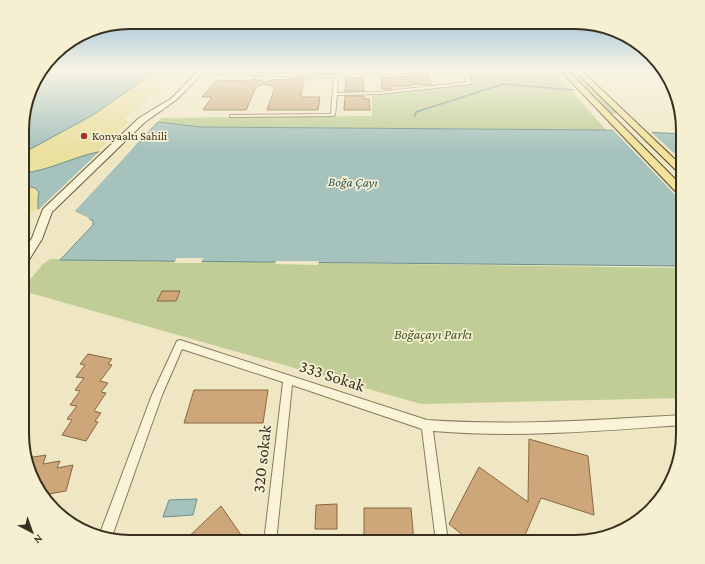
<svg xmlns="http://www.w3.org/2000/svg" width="705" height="564" viewBox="0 0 705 564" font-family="'Crimson Pro',serif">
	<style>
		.green { fill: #c0cd97 }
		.sand { fill: #ebe0a0 }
		.water { fill: #a6c2bd; stroke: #6c908c }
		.pier { fill: #efe7c4 }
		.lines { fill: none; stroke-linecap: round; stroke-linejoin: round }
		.stream { stroke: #6c908c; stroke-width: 1.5 }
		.building { fill: #cda779; stroke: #89663f }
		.street-casing { stroke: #89795a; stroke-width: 2 }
		.secondary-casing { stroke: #6b5a3d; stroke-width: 2 }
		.primary-casing { stroke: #57462e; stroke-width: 2 }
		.street { fill: #f9f3d7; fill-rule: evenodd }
		.secondary { fill: #f9f3d7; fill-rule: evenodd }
		.primary { fill: #f2e29b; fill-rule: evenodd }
		.poi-dot { fill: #993629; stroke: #f6f0d3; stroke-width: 1.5 }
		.labels { text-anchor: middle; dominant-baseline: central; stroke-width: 3.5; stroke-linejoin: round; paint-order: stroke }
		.far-poi-label { font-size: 12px; fill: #392f1e; stroke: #f6f0d3; text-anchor: start }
		.far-water-label { font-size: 13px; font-style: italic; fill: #2d5659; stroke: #f6f0d3 }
		.park-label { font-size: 14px; font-style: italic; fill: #435624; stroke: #f6f0d3 }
		.near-street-label { font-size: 17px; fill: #392f1e; stroke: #f6f0d3 }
		.rim { fill: none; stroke: #392f1e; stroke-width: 2 }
	</style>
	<rect width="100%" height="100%" fill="#efe7c4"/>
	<g class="green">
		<path d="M 536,70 L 553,70 L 606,130 L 200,127 L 158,122 L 161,118 L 372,116 L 372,96 L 473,84 L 468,72 Z"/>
		<path d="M 569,71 L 574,71 L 618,114 L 612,114 Z"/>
		<path d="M 50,259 L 683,268 L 683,398 L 421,404 L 23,291 L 23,288 L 43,264 Z"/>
	</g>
	<path class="sand" d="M 156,71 L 166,71 L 160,75 L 163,76 L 150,87 L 161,88 L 126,117 L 124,119 L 130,121 L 32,213 L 23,217 L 23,153 L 93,115 Z"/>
	<g class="water">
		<path d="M 41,71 L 41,70 L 156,71 L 93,115 L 23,153 C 23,126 23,92 41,71 Z"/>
		<path d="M 158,122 L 200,127 L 606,130 L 683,134 L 683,266 L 60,260 L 93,225 L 93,221 L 75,211 L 38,209 L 38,198 L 39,192 L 35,188 L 23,185 L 23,173 C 48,171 73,157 98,152 C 109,150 121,150 132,149 Z"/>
		<path d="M 197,499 L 193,515 L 163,517 L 169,500 Z"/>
	</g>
	<g class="pier">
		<path d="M 156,120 L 159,120 L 75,211 L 89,218 L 88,220 L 75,213 L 37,211 L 101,150 L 131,147 Z"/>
		<path d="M 612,129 L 650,131 L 683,161 L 683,203 Z"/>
		<path d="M 177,258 L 203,258 L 201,263 L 174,263 Z"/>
		<path d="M 276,261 L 319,261 L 318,265 L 275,264 Z"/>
	</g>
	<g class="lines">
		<path class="stream" d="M 415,116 L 416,112 L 503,84 L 573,90"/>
	</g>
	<g class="building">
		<path d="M 429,75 L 431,85 L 410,84 L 411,86 L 392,86 L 392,89 L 382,89 L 381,78 Z"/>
		<path d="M 296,78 L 305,78 L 301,92 L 301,97 L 320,97 L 318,110 L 267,110 L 275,87 L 263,84 L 256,87 L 246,110 L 203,110 L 212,97 L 202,97 L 217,80 L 249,81 L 254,79 L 266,82 L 275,79 L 283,80 Z"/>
		<path d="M 346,78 L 363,78 L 364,91 L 345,91 Z"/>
		<path d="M 345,96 L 364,96 L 364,99 L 369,99 L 370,110 L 344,110 Z"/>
		<path d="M 162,291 L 180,291 L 176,301 L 157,301 Z"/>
		<path d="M 88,354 L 112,359 L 108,364 L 112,365 L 100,381 L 108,383 L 101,392 L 106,393 L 94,411 L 101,413 L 95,421 L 98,422 L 86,441 L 62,435 L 72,420 L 67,419 L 77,406 L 70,405 L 80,391 L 75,390 L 84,378 L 76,377 L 85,365 L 80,364 Z"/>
		<path d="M 194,390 L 268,390 L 263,423 L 184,423 Z"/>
		<path d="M 529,439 L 588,456 L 594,515 L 541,498 L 522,542 L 471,542 L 449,524 L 479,467 L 528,502 Z"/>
		<path d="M 46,455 L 43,464 L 60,461 L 57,468 L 73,465 L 66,491 L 43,495 L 33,482 L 27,458 Z"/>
		<path d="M 337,504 L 337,529 L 315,529 L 316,505 Z"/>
		<path d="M 221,506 L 246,542 L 183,542 Z"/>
		<path d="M 364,508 L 411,508 L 414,542 L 364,542 Z"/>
	</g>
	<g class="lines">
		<defs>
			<g id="street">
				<path d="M 422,70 L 523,70 L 468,72 L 472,83 L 470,84 L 379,94 L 337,95 L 335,115 L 333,116 L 232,117 L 230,117 L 230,115 L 331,114 L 334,77 L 200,74 L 198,73 L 200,72 L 336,75 L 348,72 ZM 463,72 L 467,82 L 379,92 L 337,93 L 338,77 L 348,74 Z"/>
				<path d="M 180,340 L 427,420 C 513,426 597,420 683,415 L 683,425 C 599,431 517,438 433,431 L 448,542 L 436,542 L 422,429 L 292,385 L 276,542 L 264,542 L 283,382 L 182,349 L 162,395 L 111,539 L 99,536 L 152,395 L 177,341 Z"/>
			</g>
			<path id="secondary" d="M 199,70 L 206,70 L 176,100 L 145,122 L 52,212 L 42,239 L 27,263 L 23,264 L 23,252 L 32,238 L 43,209 L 139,118 L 172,98 Z"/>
			<g id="primary">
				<path d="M 560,70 L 567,70 L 683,187 L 683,196 L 679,195 Z"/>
				<path d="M 574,70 L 581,70 L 683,167 L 683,175 L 680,174 Z"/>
			</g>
		</defs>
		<use href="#street" class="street-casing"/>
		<use href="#secondary" class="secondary-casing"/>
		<use href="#primary" class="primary-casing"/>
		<use href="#street" class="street"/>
		<use href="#secondary" class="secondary"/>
		<use href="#primary" class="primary"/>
	</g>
	<linearGradient id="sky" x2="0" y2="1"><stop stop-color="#8dbad7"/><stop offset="0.47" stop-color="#f8f4e4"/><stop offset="1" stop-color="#f8f4e4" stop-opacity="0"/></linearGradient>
	<rect width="705" height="149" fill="url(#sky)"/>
	<circle class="poi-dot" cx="84" cy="136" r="4"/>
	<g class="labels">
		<g class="far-poi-label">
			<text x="92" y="136">Konyaaltı Sahili</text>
		</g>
		<g class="far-water-label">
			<text transform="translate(353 182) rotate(1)">Boğa Çayı</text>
		</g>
		<g class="park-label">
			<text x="433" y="334">Boğaçayı Parkı</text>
		</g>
		<g class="near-street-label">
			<text transform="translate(332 376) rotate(18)">333 Sokak</text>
			<text transform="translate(262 459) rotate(-84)">320 sokak</text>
		</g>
	</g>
	<path d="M0 0H705V564H0ZM130 29H575A101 101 0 0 1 676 130V434A101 101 0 0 1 575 535H130A101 101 0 0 1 29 434V130A101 101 0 0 1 130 29Z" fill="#f6f0d3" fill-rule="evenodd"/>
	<path class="rim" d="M130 29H575A101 101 0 0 1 676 130V434A101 101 0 0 1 575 535H130A101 101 0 0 1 29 434V130A101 101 0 0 1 130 29Z"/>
	<g transform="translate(32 532) rotate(139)" stroke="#f6f0d3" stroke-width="3" paint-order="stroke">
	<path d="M0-3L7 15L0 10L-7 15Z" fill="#392f1e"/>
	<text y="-6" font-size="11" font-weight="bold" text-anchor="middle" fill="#392f1e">N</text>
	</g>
</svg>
